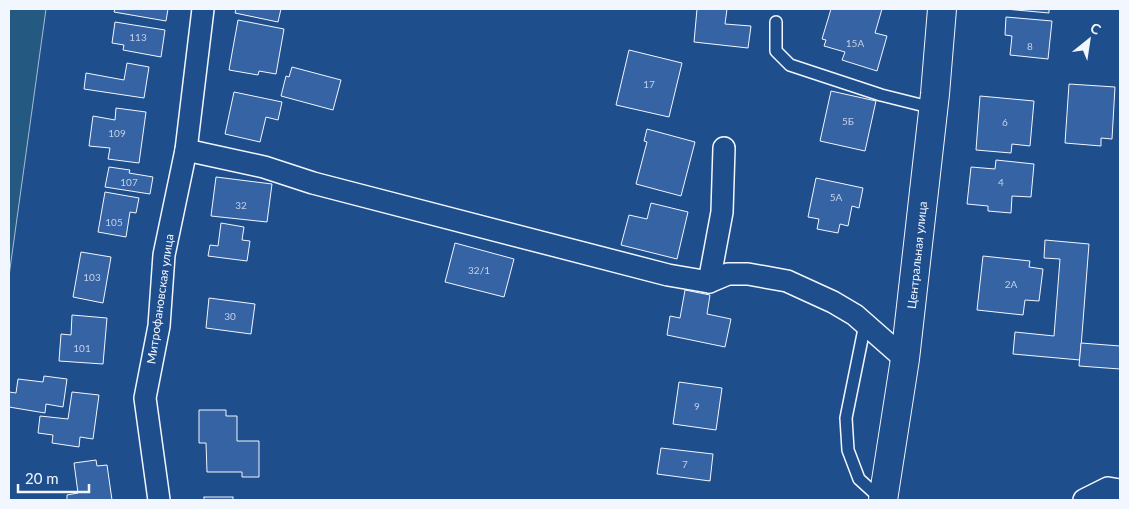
<svg xmlns="http://www.w3.org/2000/svg" width="1129" height="509" viewBox="0 0 1129 509" font-family="Lato,sans-serif">
	<style>
		.green { fill: #245a82; stroke: #a8bbd7 }
		.building { fill: #3563a3; stroke: #f2f6ff }
		.lines { fill: none; stroke-linecap: round; stroke-linejoin: round }
		.lane-casing { stroke: #f2f6ff; stroke-width: 14 }
		.street-casing { stroke: #f2f6ff; stroke-width: 24 }
		.secondary-casing { stroke: #f2f6ff; stroke-width: 30 }
		.lane { stroke: #1f4e8c; stroke-width: 11 }
		.street { stroke: #1f4e8c; stroke-width: 21 }
		.secondary { stroke: #1f4e8c; stroke-width: 28 }
		.labels { text-anchor: middle; dominant-baseline: central; stroke-width: 4; stroke-linejoin: round; paint-order: stroke }
		.number-label { font-size: 10px; fill: #c3d1e8 }
		.street-label { font-size: 12px; fill: #f2f6ff; stroke: #1f4e8c }
	</style>
	<rect width="100%" height="100%" fill="#1f4e8c"/>
	<path class="green" d="M 9,9 L 46,9 L 9,276 Z"/>
	<g class="building">
		<path d="M 115,9 L 114,9 L 168,9 L 166,21 L 114,12 Z"/>
		<path d="M 236,9 L 281,9 L 278,22 L 235,13 Z"/>
		<path d="M 697,9 L 727,9 L 725,24 L 751,26 L 748,48 L 694,42 Z"/>
		<path d="M 831,9 L 882,9 L 875,33 L 887,36 L 877,71 L 842,60 L 845,52 L 824,46 L 826,40 L 822,39 Z"/>
		<path d="M 1005,9 L 1049,9 L 1049,13 Z"/>
		<path d="M 1006,17 L 1052,21 L 1048,59 L 1010,55 L 1012,36 L 1005,35 Z"/>
		<path d="M 238,20 L 284,29 L 276,74 L 259,71 L 258,75 L 229,70 Z"/>
		<path d="M 115,22 L 165,30 L 161,57 L 123,50 L 124,45 L 112,43 Z"/>
		<path d="M 629,50 L 682,63 L 669,117 L 616,105 Z"/>
		<path d="M 127,63 L 149,67 L 144,98 L 84,89 L 86,73 L 124,80 Z"/>
		<path d="M 292,67 L 341,80 L 333,110 L 281,96 L 286,76 L 289,77 Z"/>
		<path d="M 1069,84 L 1115,87 L 1112,139 L 1101,138 L 1101,146 L 1065,143 Z"/>
		<path d="M 831,91 L 876,101 L 865,151 L 820,141 Z"/>
		<path d="M 234,92 L 282,102 L 278,120 L 266,117 L 260,142 L 225,134 Z"/>
		<path d="M 980,96 L 1034,101 L 1030,146 L 1012,144 L 1011,153 L 976,150 Z"/>
		<path d="M 116,108 L 146,112 L 139,163 L 108,159 L 110,148 L 89,146 L 93,116 L 115,120 Z"/>
		<path d="M 647,129 L 695,142 L 681,196 L 636,184 L 647,142 L 644,141 Z"/>
		<path d="M 996,160 L 1034,164 L 1031,197 L 1012,196 L 1011,213 L 988,211 L 988,206 L 967,204 L 971,167 L 995,169 Z"/>
		<path d="M 109,167 L 130,170 L 129,173 L 153,177 L 150,194 L 105,187 Z"/>
		<path d="M 216,177 L 272,184 L 267,222 L 211,216 Z"/>
		<path d="M 816,178 L 863,188 L 859,208 L 852,206 L 848,226 L 840,224 L 838,233 L 817,229 L 819,219 L 808,217 Z"/>
		<path d="M 105,192 L 139,198 L 136,213 L 130,212 L 126,237 L 98,232 Z"/>
		<path d="M 651,203 L 688,212 L 677,259 L 621,245 L 629,215 L 647,219 Z"/>
		<path d="M 221,223 L 244,227 L 242,240 L 250,241 L 247,261 L 208,256 L 210,245 L 218,246 Z"/>
		<path d="M 1045,240 L 1089,244 L 1080,360 L 1013,354 L 1015,332 L 1054,336 L 1060,259 L 1044,258 Z"/>
		<path d="M 455,243 L 514,259 L 504,297 L 445,282 Z"/>
		<path d="M 81,252 L 111,257 L 103,303 L 73,297 Z"/>
		<path d="M 983,256 L 1030,261 L 1029,267 L 1043,269 L 1039,301 L 1025,300 L 1023,315 L 977,310 Z"/>
		<path d="M 685,290 L 710,295 L 707,314 L 731,319 L 725,347 L 667,335 L 670,316 L 680,318 Z"/>
		<path d="M 209,298 L 255,304 L 251,334 L 206,328 Z"/>
		<path d="M 72,315 L 107,318 L 103,364 L 59,361 L 61,334 L 71,335 Z"/>
		<path d="M 1081,343 L 1120,346 L 1120,369 L 1079,366 Z"/>
		<path d="M 44,376 L 67,379 L 63,407 L 46,404 L 45,413 L 9,407 L 9,392 L 16,393 L 18,379 L 43,382 Z"/>
		<path d="M 679,382 L 722,388 L 716,430 L 673,424 Z"/>
		<path d="M 72,392 L 99,395 L 93,439 L 80,437 L 79,447 L 52,443 L 53,435 L 38,433 L 40,416 L 68,419 Z"/>
		<path d="M 199,410 L 226,410 L 226,416 L 237,416 L 237,441 L 259,441 L 259,477 L 242,477 L 242,472 L 207,472 L 206,443 L 199,443 Z"/>
		<path d="M 661,448 L 713,454 L 710,481 L 657,474 Z"/>
		<path d="M 96,460 L 97,466 L 107,465 L 112,500 L 67,500 L 67,495 L 78,493 L 74,463 Z"/>
		<rect x="204" y="497" width="29" height="3"/>
	</g>
	<g class="lines">
		<defs>
			<g id="lane">
				<path d="M 776,22 L 776,51 L 790,65 L 881,95 L 933,108"/>
				<path d="M 865,324 L 846,418 L 848,450 L 859,479 L 881,499"/>
			</g>
			<g id="street">
				<path d="M 186,150 L 264,167 L 313,183 L 668,275 L 709,282 L 728,274 L 748,274 L 787,281 L 833,302 L 855,315 L 905,359"/>
				<path d="M 709,282 L 722,212 L 724,148"/>
				<path d="M 159,500 L 145,398 L 159,326 L 164,255 L 186,150 L 203,9"/>
				<path d="M 1084,500 L 1108,488 L 1120,490"/>
			</g>
			<path id="secondary" d="M 883,500 L 905,359 L 935,94 L 942,9"/>
		</defs>
		<use href="#lane" class="lane-casing"/>
		<use href="#street" class="street-casing"/>
		<use href="#secondary" class="secondary-casing"/>
		<use href="#lane" class="lane"/>
		<use href="#street" class="street"/>
		<use href="#secondary" class="secondary"/>
	</g>
	<g class="labels">
		<g class="number-label">
			<text x="138" y="37">113</text>
			<text x="855" y="43">15А</text>
			<text x="1030" y="46">8</text>
			<text x="649" y="84">17</text>
			<text x="848" y="121">5Б</text>
			<text x="1005" y="122">6</text>
			<text x="117" y="133">109</text>
			<text x="129" y="182">107</text>
			<text x="1001" y="182">4</text>
			<text x="836" y="197">5А</text>
			<text x="241" y="205">32</text>
			<text x="114" y="222">105</text>
			<text x="479" y="270">32/1</text>
			<text x="92" y="277">103</text>
			<text x="1011" y="284">2А</text>
			<text x="230" y="316">30</text>
			<text x="82" y="348">101</text>
			<text x="697" y="406">9</text>
			<text x="685" y="464">7</text>
		</g>
		<g class="street-label">
			<text transform="translate(917 255) rotate(-84)">Центральная улица</text>
			<text transform="translate(160 299) rotate(-82)">Митрофановская улица</text>
		</g>
	</g>
	<rect width="1129" height="509" fill="none" stroke="#f2f6ff" stroke-width="20"/>
	<g transform="translate(1089 40) rotate(30)" stroke="#1f4e8c" stroke-width="4" paint-order="stroke">
	<path d="M0-4L9 19L0 12L-9 19Z" fill="#f2f6ff"/>
	<text y="-8" font-size="14" font-weight="bold" text-anchor="middle" fill="#f2f6ff">С</text>
	</g>
	<path d="M18 484v8h71v-8" fill="none" stroke="#f2f6ff" stroke-width="2.5"/>
	<text x="25" y="484" font-size="15" fill="#f2f6ff" stroke="#1f4e8c" stroke-width="4" paint-order="stroke">20 m</text>
</svg>
